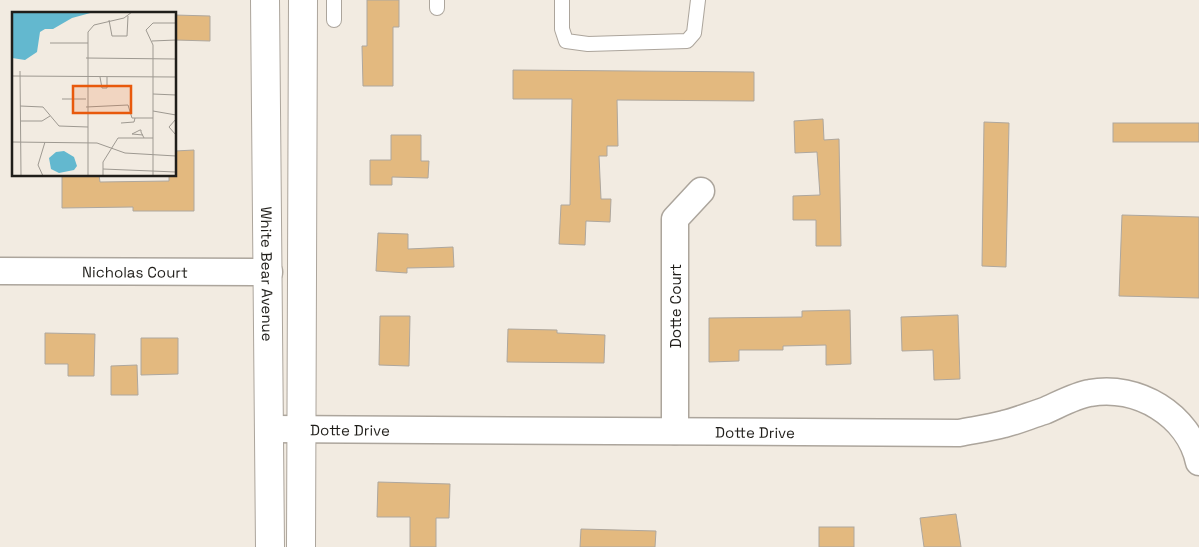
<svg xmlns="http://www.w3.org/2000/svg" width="1199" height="547" viewBox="0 0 1199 547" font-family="'Space Grotesk',sans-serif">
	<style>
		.building { fill: #e3b97f; stroke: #aea79e }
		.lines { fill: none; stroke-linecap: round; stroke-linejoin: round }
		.service-casing { stroke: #aca59c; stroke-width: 16 }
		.minor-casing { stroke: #aca59c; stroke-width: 29 }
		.secondary-casing { stroke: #aca59c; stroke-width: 30 }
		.service { stroke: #fff; stroke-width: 14 }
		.minor { stroke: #fff; stroke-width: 26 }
		.secondary { stroke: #fff; stroke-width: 28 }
		.labels { text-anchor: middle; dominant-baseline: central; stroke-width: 4; stroke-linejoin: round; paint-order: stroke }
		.street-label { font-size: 15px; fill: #201e1a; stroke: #fff }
		.inset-road { fill: none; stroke: #9e9991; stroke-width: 1 }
		.view { fill: #e8590c; fill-opacity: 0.15; stroke: #e8590c; stroke-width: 2.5 }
		.inset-edge { fill: none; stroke: #201e1a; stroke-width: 2.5 }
	</style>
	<rect width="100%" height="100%" fill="#f2ebe1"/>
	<g class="building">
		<path d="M 367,0 L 399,0 L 399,27 L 393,27 L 393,86 L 363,86 L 362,46 L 367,46 Z"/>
		<path d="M 175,15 L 210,16 L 210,41 L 175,40 Z"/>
		<path d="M 513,70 L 754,72 L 754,101 L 617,100 L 618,146 L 607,146 L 607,156 L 599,156 L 601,199 L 611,199 L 610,222 L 586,221 L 585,245 L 559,244 L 561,205 L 570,205 L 572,99 L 513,99 Z"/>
		<path d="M 823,119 L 824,140 L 839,139 L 841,246 L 816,246 L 816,220 L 793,220 L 793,196 L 820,195 L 817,152 L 795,153 L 794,121 Z"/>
		<path d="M 984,122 L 1009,123 L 1006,267 L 982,266 Z"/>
		<rect x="1113" y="123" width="86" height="19"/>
		<path d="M 391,135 L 421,135 L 421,161 L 429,161 L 428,178 L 392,177 L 392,185 L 370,185 L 370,160 L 391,160 Z"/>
		<path d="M 194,150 L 194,211 L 133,211 L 133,207 L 62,208 L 62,175 L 99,175 L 100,182 L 169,181 L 169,175 L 175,175 L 175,151 Z"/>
		<path d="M 1122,215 L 1199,217 L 1199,298 L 1119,296 Z"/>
		<path d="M 378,233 L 408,234 L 408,249 L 453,247 L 454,267 L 407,268 L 407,273 L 376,271 Z"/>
		<path d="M 850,310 L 851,364 L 826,365 L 826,345 L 783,346 L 783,350 L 739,350 L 739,361 L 709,362 L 709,318 L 802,317 L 802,311 Z"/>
		<path d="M 958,315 L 960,379 L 934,380 L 933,350 L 902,351 L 901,317 Z"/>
		<path d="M 380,316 L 410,316 L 409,366 L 379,365 Z"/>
		<path d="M 508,329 L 557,330 L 557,333 L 605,335 L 604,363 L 507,362 Z"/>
		<path d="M 45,333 L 95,334 L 94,376 L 68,376 L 68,364 L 45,364 Z"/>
		<path d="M 141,338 L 178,338 L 178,374 L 141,375 Z"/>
		<path d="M 137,365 L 138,395 L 111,395 L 111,366 Z"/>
		<path d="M 378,482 L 450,484 L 449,518 L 436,518 L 436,547 L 410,547 L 410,517 L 377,517 Z"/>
		<path d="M 956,514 L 961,547 L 924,547 L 920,518 Z"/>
		<rect x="819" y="527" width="35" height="20"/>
		<path d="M 581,529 L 656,531 L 655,547 L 580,547 Z"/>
	</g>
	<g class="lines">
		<defs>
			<g id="service">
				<path d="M 562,0 L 562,29 L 566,41 L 588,44 L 687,41 L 694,33 L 698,0"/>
				<path d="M 437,8 L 437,0"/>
				<path d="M 334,20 L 334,0"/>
			</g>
			<g id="minor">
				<path id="s1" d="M 0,271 L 269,272"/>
				<path id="s2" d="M 270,429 L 959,433 C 974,430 989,428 1004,424 C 1017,421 1031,415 1044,411 C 1058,405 1076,395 1090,393 C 1137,384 1189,415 1199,462"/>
				<path d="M 675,431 L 675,219 L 701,191"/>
			</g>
			<g id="secondary">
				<path id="s3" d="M 265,0 L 270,547"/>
				<path d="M 301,547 L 303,0"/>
			</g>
		</defs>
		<use href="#service" class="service-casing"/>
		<use href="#minor" class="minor-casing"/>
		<use href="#secondary" class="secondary-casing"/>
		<use href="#service" class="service"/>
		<use href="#minor" class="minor"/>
		<use href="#secondary" class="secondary"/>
	</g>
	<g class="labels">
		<g class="street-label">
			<text stroke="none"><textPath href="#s1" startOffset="135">Nicholas Court</textPath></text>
			<text stroke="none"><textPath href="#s3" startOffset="274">White Bear Avenue</textPath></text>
			<text transform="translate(675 306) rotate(-90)">Dotte Court</text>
			<text stroke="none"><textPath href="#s2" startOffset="80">Dotte Drive</textPath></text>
			<text stroke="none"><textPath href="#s2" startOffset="485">Dotte Drive</textPath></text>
		</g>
	</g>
	<g transform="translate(12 12)">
		<rect width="164" height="164" fill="#f2ebe1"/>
		<path d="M 0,0 L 82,0 L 60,6 L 41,17 L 33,17 L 28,20 L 25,40 L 13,48 L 0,46 ZM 52,139 L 62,145 L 65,154 L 62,158 L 47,161 L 39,157 L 37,146 L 44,140 Z" fill="#63b8cf"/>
		<path class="inset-road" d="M 97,8 L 100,24 L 115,24 L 116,4M 140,29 L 164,28M 38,31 L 76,31M 74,46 L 164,47M 8,59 L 9,164M 0,64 L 164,65M 88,65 L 90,76 L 95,76 L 95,65M 141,82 L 164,83M 50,87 L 74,87M 8,94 L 31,95 L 47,114 L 76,115M 74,95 L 116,93 L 120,106 L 141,106M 141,99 L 164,103M 164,107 L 157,115 L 164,123M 8,109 L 30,109 L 38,104M 109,111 L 122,110 L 123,106M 131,123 L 120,122 L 128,118 L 129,118 L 129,120 L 132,126M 0,130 L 85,131 L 113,141 L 164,144M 91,157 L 164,160M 31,164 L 26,153 L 33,130M 76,164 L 76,20 L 82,13 L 112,6 L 120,0M 91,164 L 91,150 L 106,126 L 141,126M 141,164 L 141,33 L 134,18 L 141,11 L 164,11"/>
		<path class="view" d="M 61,74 L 119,74 L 119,101 L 61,101 Z"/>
		<rect width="164" height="164" class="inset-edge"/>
	</g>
</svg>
